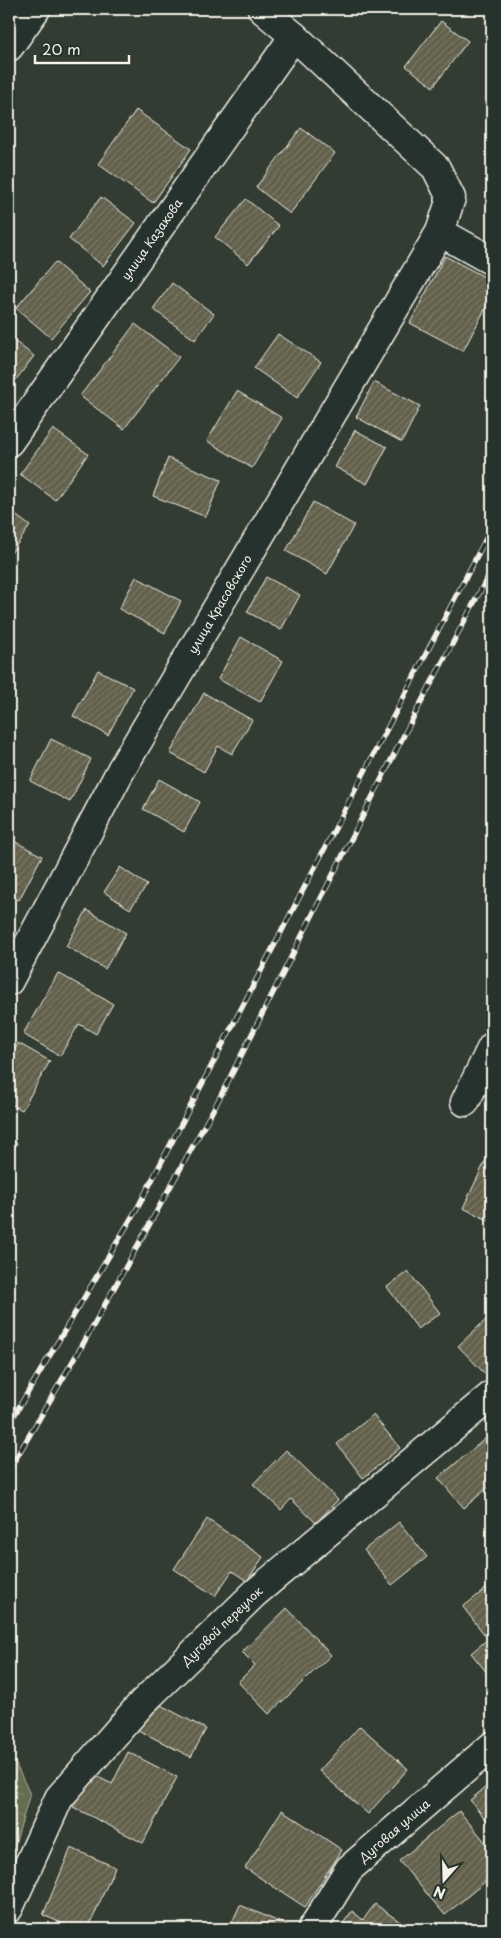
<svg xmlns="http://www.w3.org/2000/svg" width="501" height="1938" viewBox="0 0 501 1938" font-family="'Playpen Sans',sans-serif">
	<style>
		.forest { fill: url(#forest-crowns); stroke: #abb09c }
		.building { fill: url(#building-hatch); stroke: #f4f1e8 }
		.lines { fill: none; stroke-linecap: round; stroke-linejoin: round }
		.minor-casing { stroke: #f4f1e8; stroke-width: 31 }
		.minor { stroke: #26332d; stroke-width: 28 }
		.rail-casing { stroke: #f4f1e8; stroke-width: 5.5 }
		.rail { stroke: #26332d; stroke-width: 4; stroke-dasharray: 11; stroke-linecap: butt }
		.labels { text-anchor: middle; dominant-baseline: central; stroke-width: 4; stroke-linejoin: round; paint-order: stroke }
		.street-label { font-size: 12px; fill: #f4f1e8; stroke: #26332d }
	</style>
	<defs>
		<pattern id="forest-crowns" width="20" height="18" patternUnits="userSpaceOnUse" patternTransform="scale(1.25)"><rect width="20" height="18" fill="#626e4f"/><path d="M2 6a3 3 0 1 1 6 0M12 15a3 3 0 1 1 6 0" fill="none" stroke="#798368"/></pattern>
		<pattern id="building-hatch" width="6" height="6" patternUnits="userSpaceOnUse" patternTransform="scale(1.25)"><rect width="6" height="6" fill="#62614c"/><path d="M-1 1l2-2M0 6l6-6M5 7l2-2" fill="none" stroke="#797866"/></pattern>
	</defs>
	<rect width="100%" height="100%" fill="#323c33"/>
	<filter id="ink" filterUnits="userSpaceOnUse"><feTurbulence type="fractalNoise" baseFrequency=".02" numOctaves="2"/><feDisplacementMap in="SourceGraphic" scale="10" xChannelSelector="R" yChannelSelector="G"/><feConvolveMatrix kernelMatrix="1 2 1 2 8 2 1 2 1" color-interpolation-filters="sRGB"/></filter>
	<g filter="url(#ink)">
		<path class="forest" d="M 9,1750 L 30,1794 L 9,1865 Z"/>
		<g class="building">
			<path d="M 441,21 L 468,41 L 433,87 L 406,66 Z"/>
			<path d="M 136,110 L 191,149 L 153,203 L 98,164 Z"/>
			<path d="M 301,128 L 335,153 L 290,214 L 256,187 Z"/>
			<path d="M 101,197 L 136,223 L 103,266 L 69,239 Z"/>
			<path d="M 246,199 L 279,226 L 248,264 L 215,237 Z"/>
			<path d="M 445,256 L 492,281 L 492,296 L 463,351 L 410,323 Z"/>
			<path d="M 55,262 L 90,292 L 51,338 L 16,308 Z"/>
			<path d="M 172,283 L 214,314 L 195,340 L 153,309 Z"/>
			<path d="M 135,324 L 179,357 L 124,429 L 80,396 Z"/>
			<path d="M 278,334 L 321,362 L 297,398 L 254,368 Z"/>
			<path d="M 9,337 L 34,356 L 9,389 Z"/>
			<path d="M 374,382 L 420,406 L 402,442 L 356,417 Z"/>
			<path d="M 237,391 L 282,418 L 252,468 L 207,441 Z"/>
			<path d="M 53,429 L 88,454 L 55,500 L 20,474 Z"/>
			<path d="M 355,430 L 387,447 L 367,484 L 335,467 Z"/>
			<path d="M 168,458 L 221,480 L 206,517 L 153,496 Z"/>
			<path d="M 313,502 L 354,525 L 327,574 L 286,551 Z"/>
			<path d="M 9,510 L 30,526 L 9,556 Z"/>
			<path d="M 136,577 L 181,601 L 165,633 L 119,609 Z"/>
			<path d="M 266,577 L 300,595 L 281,630 L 247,612 Z"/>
			<path d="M 241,637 L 283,661 L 260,702 L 218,679 Z"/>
			<path d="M 98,670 L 133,688 L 108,735 L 73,716 Z"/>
			<path d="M 204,693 L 252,720 L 232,754 L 218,746 L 204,772 L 170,753 Z"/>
			<path d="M 51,739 L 91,759 L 70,802 L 30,781 Z"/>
			<path d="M 159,779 L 200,802 L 184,832 L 143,809 Z"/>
			<path d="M 10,839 L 42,856 L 19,900 L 9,895 L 9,842 Z"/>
			<path d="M 120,867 L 147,885 L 130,909 L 104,892 Z"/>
			<path d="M 87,910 L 126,933 L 105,969 L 66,946 Z"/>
			<path d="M 58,973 L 113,1004 L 96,1034 L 79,1024 L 60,1056 L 23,1034 Z"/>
			<path d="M 18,1043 L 50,1061 L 22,1110 L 9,1103 L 9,1061 Z"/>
			<path d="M 9,1139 L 17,1143 L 9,1159 Z"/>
			<path d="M 492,1147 L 492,1222 L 463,1208 Z"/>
			<path d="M 408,1271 L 440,1313 L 418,1329 L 387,1287 Z"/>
			<path d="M 492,1314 L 492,1369 L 486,1375 L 458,1346 Z"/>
			<path d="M 373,1415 L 400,1448 L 363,1478 L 337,1444 Z"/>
			<path d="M 492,1433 L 492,1484 L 464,1508 L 438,1478 Z"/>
			<path d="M 286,1450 L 338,1500 L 316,1523 L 291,1499 L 281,1510 L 253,1484 Z"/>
			<path d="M 207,1519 L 263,1557 L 247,1581 L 232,1571 L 215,1596 L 174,1569 Z"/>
			<path d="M 399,1522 L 427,1557 L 392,1585 L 364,1550 Z"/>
			<path d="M 488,1587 L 492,1593 L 492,1679 L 471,1653 L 488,1639 L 463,1607 Z"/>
			<path d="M 287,1608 L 331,1655 L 269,1714 L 238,1682 L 255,1665 L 242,1652 Z"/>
			<path d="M 153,1701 L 206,1729 L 191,1757 L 138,1730 Z"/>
			<path d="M 360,1726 L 408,1769 L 368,1814 L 319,1771 Z"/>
			<path d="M 128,1752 L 177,1777 L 143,1843 L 73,1807 L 90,1773 L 112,1784 Z"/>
			<path d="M 492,1782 L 492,1827 L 470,1800 Z"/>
			<path d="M 282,1810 L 342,1850 L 305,1907 L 245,1868 Z"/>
			<path d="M 459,1811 L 492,1850 L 492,1876 L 445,1915 L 399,1861 Z"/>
			<path d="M 71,1848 L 115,1867 L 88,1929 L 75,1929 L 43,1915 Z"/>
			<path d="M 375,1904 L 410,1929 L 339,1929 L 352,1911 L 363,1920 Z"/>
			<path d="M 240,1905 L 295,1929 L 229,1929 Z"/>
		</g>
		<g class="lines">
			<defs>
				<g id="minor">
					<path d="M 262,9 L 294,36 L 436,168 L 451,198 L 440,232 L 492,261"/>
					<path d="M 9,47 L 36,9"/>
					<path id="s1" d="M 9,442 L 294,36"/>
					<path id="s2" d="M 9,981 L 121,770 L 440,232"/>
					<path d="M 465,1102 L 492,1047"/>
					<path id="s3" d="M 9,1908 L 59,1798 L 142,1703 L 255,1593 L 492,1395"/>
					<path id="s4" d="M 312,1929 L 349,1869 L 492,1746"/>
				</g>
			</defs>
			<use href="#minor" class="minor-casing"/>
			<use href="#minor" class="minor"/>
			<defs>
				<g id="rail">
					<path d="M 9,1424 L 138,1207 L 492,527"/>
					<path d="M 9,1470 L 83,1344 L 219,1099 L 406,731 L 492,569"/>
				</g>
			</defs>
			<use href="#rail" class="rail-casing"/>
			<use href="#rail" class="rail"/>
		</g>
	</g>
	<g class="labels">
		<g class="street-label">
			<text stroke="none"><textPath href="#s1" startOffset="248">улица Казакова</textPath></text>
			<text stroke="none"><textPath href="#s2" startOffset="432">улица Красовского</textPath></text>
			<text stroke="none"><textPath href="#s3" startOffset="358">Дуговой переулок</textPath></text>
			<text stroke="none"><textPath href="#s4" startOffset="130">Дуговая улица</textPath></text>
		</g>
	</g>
	<rect width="501" height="1938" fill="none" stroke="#26332d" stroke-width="30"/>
	<rect x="15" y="15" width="471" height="1908" fill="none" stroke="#f4f1e8" stroke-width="2" filter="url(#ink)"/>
	<g transform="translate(444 1880) rotate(200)" stroke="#26332d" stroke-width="4" paint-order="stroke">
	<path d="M0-4L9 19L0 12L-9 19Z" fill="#f4f1e8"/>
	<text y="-8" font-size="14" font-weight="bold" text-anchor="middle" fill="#f4f1e8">N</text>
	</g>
	<path d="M35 55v8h94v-8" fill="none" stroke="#f4f1e8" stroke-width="2.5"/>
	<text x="42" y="55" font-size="15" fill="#f4f1e8" stroke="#26332d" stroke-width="4" paint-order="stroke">20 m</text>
</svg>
